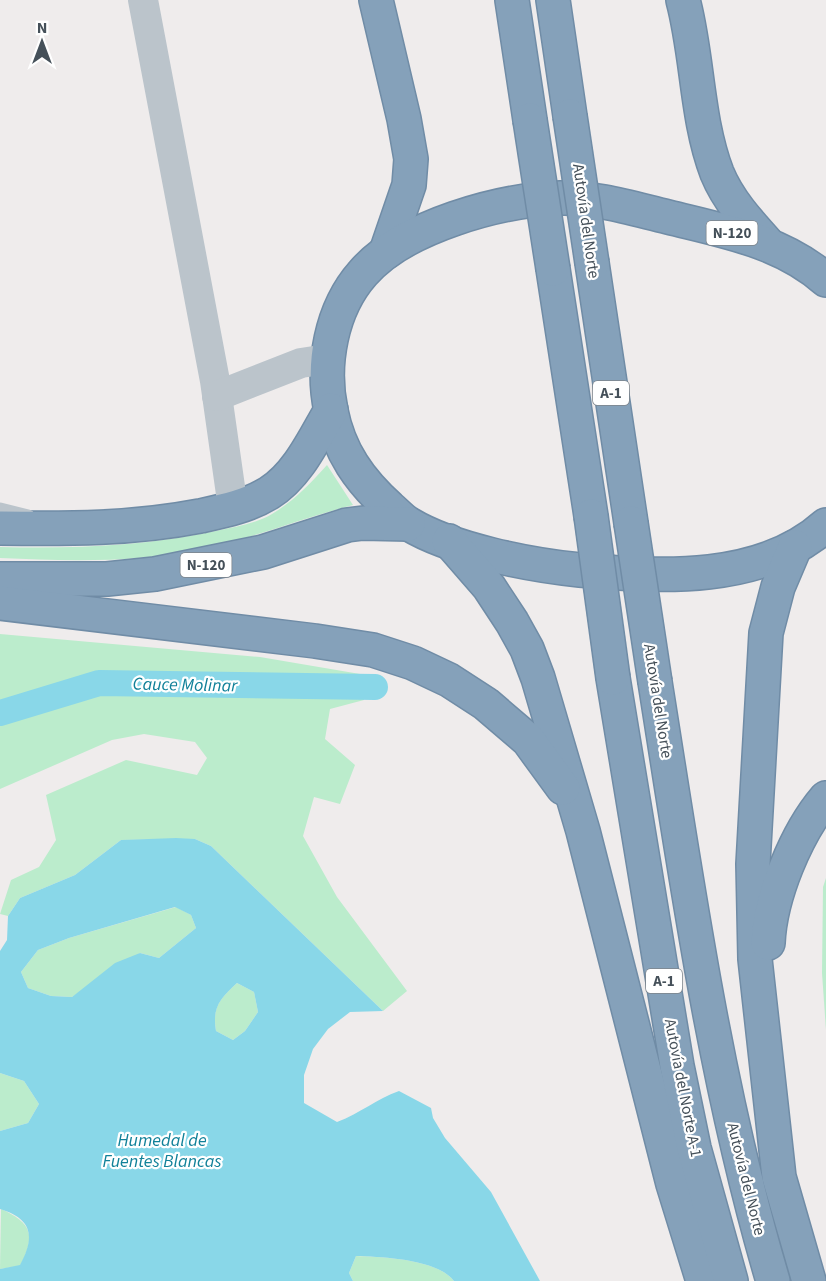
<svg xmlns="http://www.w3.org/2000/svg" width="826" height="1281" viewBox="0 0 826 1281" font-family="'Source Sans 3',sans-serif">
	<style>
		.green { fill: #bbeccc }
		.water { fill: #89d7e8; fill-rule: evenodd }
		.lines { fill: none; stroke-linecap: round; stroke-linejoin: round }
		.canal { stroke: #89d7e8; stroke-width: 26 }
		.highway-casing { stroke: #708ca6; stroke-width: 36 }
		.lane { stroke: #bbc4cb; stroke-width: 15 }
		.street { stroke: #bbc4cb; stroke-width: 30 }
		.highway { stroke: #85a1ba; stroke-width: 33 }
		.highway-bridge-casing { stroke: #708ca6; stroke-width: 36; stroke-linecap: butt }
		.highway-bridge { stroke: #85a1ba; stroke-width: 33 }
		.labels { text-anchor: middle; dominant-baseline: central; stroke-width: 4.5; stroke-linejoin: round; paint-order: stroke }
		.shield { fill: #fff; stroke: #7d848b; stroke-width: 1.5 }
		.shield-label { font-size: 15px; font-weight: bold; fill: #455059 }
		.street-label { font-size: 16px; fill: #455059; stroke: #fff }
		.water-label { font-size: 18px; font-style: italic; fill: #118199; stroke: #fff }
	</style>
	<rect width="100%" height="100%" fill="#efecec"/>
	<g class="green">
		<path d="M 327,465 L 353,505 C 302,518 254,538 202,549 C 137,563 67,561 0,558 L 0,547 C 72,549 144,546 216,531 C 235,527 255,524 272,514 C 294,501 311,483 327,465 Z"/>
		<path d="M 0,634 L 260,657 L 360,674 L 364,700 L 330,709 L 325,739 L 355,765 L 340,804 L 314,797 L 303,836 L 337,897 L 407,991 L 383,1011 L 211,846 L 195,839 L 121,840 L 75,875 L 20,898 L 8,916 L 0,914 L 11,880 L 39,867 L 56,840 L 46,795 L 126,760 L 197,775 L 207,758 L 195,742 L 144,734 L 112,740 L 0,789 Z"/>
		<path d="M 826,878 L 826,1030 L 822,973 L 823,887 Z"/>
		<path d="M 176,907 L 191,915 L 196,928 L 159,958 L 140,953 L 72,997 L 51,996 L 28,988 L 21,972 L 38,950 L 69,938 Z"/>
		<path d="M 237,983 L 254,992 L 258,1012 L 245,1031 L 233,1040 L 216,1031 C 212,1006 220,999 237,983 Z"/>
		<path d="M 0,1073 L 24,1081 L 39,1104 L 28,1123 L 0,1131 Z"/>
		<path d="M 1,1209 C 32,1223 36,1235 20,1266 L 0,1269 Z"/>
		<path d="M 356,1256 C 383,1257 437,1259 454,1281 L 353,1281 L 349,1273 Z"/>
	</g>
	<path class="water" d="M 176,838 L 195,839 L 211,846 L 383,1011 L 350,1012 L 328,1029 L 313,1049 L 304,1075 L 304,1103 L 337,1122 C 361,1113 376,1099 399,1091 L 431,1108 L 433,1118 L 445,1138 L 491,1192 L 540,1281 L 454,1281 C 437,1259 383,1257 356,1256 L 349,1273 L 353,1281 L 0,1281 L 0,1269 L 20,1265 C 35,1237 33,1219 0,1209 L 0,1131 L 28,1123 L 39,1104 L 24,1081 L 0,1073 L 0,951 L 7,940 L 8,916 L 20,898 L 75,875 L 121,840 ZM 175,907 L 191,915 L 196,928 L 159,958 L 140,953 L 115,963 L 72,997 L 51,996 L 28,988 L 21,972 L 38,950 L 69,938 ZM 237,983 L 254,992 L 258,1012 L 245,1031 L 233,1040 L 216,1031 C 212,1007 220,999 237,983 Z"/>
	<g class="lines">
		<path class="canal" d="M 0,713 L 99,683 L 375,687"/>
		<defs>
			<g id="highway">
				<path d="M 376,0 L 404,119 L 411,159 L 409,185 L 386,252"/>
				<path d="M 512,0 L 530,120"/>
				<path d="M 553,0 L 570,116"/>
				<path d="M 683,0 C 698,56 696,118 717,173 C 728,200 748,222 768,244"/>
				<path d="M 592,263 L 631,523"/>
				<path d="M 553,269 L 591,516"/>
				<path d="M 826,280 C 782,241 724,231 668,217 C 634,209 596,197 560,198 C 500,200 404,226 363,273 C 331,309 321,365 331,411 C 339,452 360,481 390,508 C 396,513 402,520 409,524 C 452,550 530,565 580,570 C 662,577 761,583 826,525"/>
				<path d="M 0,528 C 68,529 133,529 200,516 C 223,511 248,506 269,493 C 298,475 314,439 331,410"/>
				<path d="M 449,541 L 489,587 L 512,622 L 527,649 L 538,678 L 583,831 L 673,1184 L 703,1281"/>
				<path d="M 795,547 L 778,587 L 766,633 L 753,864 L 755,959 L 779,1177 L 809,1281"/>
				<path d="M 0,579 L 107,579 L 155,574 L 263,552 L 347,525 L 363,523 L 408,524"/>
				<path d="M 0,603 L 315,641 L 373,650 L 413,663 L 449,680 L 486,704 L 528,740 L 563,788"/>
				<path d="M 613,678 L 677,1066 L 694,1148 L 731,1281"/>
				<path d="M 655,682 C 687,883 715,1085 773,1281"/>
				<path d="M 768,943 C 770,897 796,833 826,798"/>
			</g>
		</defs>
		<use href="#highway" class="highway-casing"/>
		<path class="lane" d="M 0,510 L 28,517"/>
		<g class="street">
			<path d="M 143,0 L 215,381 L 233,508"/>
			<path d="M 217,396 L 301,363 L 327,359"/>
		</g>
		<use href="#highway" class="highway"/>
		<defs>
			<g id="highway-bridge">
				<path d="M 570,116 L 592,263"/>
				<path d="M 530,120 L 553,269"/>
				<path d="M 591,516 L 613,678"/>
				<path d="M 631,523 L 655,682"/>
			</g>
		</defs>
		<use href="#highway-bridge" class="highway-bridge-casing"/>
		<use href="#highway-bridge" class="highway-bridge"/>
	</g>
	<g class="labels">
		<g class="shield">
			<rect x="706.5" y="221" width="51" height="24" rx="4.5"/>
			<rect x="593" y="381" width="36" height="24" rx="4.5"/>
			<rect x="180.5" y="553" width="51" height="24" rx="4.5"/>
			<rect x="646" y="969" width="36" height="24" rx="4.5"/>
		</g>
		<g class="shield-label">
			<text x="732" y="233">N-120</text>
			<text x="611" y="393">A-1</text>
			<text x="206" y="565">N-120</text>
			<text x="664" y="981">A-1</text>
		</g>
		<g class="street-label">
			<text transform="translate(586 221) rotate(82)">Autovía del Norte</text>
			<text transform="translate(658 701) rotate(81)">Autovía del Norte</text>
			<text transform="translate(683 1088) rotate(79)">Autovía del Norte A-1</text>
			<text transform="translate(746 1179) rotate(76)">Autovía del Norte</text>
		</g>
		<g class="water-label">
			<text transform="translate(185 685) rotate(1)">Cauce Molinar</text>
			<text x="162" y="1140">Humedal de<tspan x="162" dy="21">Fuentes Blancas</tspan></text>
		</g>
	</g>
	<g transform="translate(42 42)" stroke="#ffffff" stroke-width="4.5" paint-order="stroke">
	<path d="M0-4.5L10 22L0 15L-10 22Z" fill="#455059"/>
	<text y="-9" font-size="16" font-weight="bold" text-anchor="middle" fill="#455059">N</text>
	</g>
</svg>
